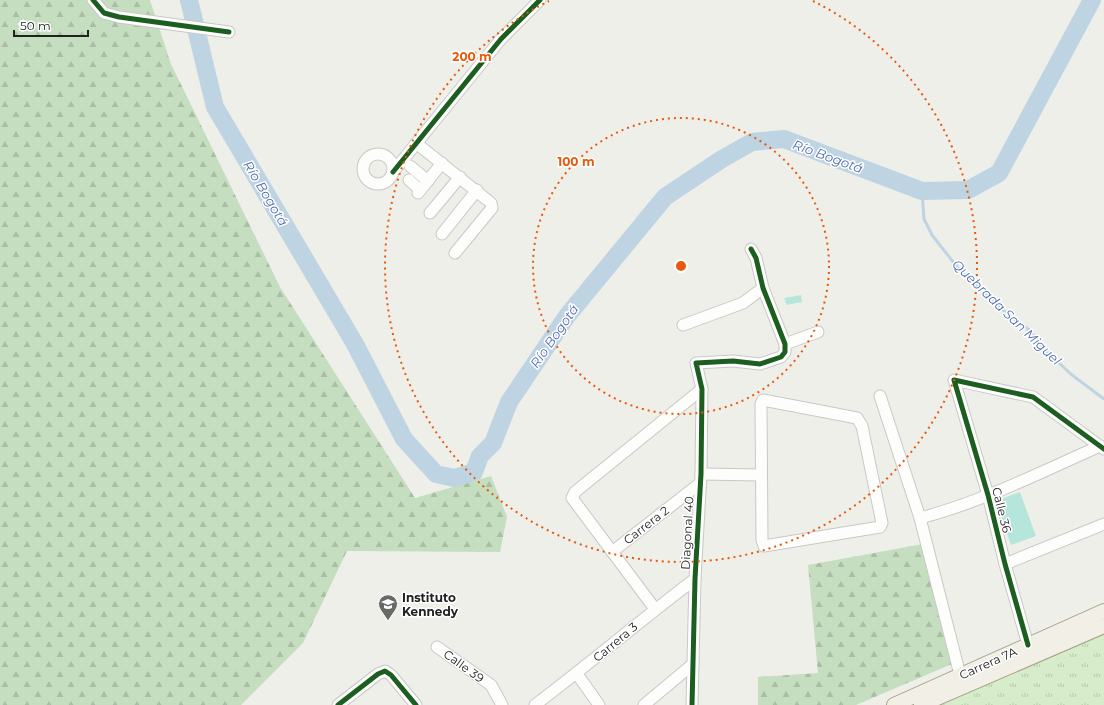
<svg xmlns="http://www.w3.org/2000/svg" width="1104" height="705" viewBox="0 0 1104 705" font-family="Montserrat,sans-serif">
	<style>
		.grass { fill: url(#grass-tufts) }
		.forest { fill: url(#forest-firs) }
		.pitch { fill: #b6e6db }
		.lines { fill: none; stroke-linecap: round; stroke-linejoin: round }
		.stream { stroke: #bfd4e2; stroke-width: 3 }
		.river { stroke: #bfd4e2; stroke-width: 18 }
		.minor-casing { stroke: #c8c8c6; stroke-width: 13 }
		.major-casing { stroke: #a6a286; stroke-width: 16 }
		.minor { stroke: #fdfdfc; stroke-width: 11 }
		.major { stroke: #f2efe7; stroke-width: 14 }
		.cycleway-casing { stroke: #fff; stroke-width: 8 }
		.cycleway { stroke: #1b5e20; stroke-width: 5 }
		.ring { fill: none; stroke: #e8590c; stroke-width: 2; stroke-dasharray: 2 4 }
		.labels { text-anchor: middle; dominant-baseline: central; stroke-width: 3; stroke-linejoin: round; paint-order: stroke }
		.street-label { font-size: 12px; fill: #212121; stroke: #fff }
		.poi-label { font-size: 12px; font-weight: bold; fill: #212121; stroke: #fff; text-anchor: start }
		.water-label { font-size: 13px; font-style: italic; fill: #4e6cb1; stroke: #fff }
		.centre { fill: #e8590c; stroke: #fff; stroke-width: 2 }
		.ring-label { font-size: 12px; text-anchor: middle; font-weight: bold; fill: #e8590c; stroke: #fff; stroke-width: 3; stroke-linejoin: round; paint-order: stroke }
	</style>
	<defs>
		<pattern id="grass-tufts" width="24" height="20" patternUnits="userSpaceOnUse"><rect width="24" height="20" fill="#d6ecca"/><path d="M3 7l-1-3M5 7V3M7 7l1-3M15 17l-1-3M17 17v-4M19 17l1-3" fill="none" stroke="#b7caad"/></pattern>
		<pattern id="forest-firs" width="22" height="20" patternUnits="userSpaceOnUse"><rect width="22" height="20" fill="#c5dec0"/><path d="M5 1l3.5 6h-7zM16 11l3.5 6h-7z" fill="#a9bea5"/></pattern>
	</defs>
	<rect width="100%" height="100%" fill="#efefea"/>
	<path class="grass" d="M 1104,633 L 1104,705 L 931,705 Z"/>
	<g class="forest">
		<path d="M 0,0 L 150,0 L 171,64 L 280,287 L 415,498 L 491,476 L 507,517 L 500,552 L 347,551 L 303,643 L 241,705 L 0,705 Z"/>
		<path d="M 923,544 L 952,664 L 856,705 L 758,705 L 758,677 L 818,673 L 808,565 Z"/>
	</g>
	<g class="pitch">
		<path d="M 801,295 L 802,302 L 787,305 L 784,298 Z"/>
		<path d="M 1020,492 L 1036,536 L 1011,545 L 995,501 Z"/>
	</g>
	<g class="lines">
		<path class="stream" d="M 922,191 L 924,219 L 932,235 L 961,272 L 974,282 L 995,304 L 1028,329 L 1048,353 L 1072,375 L 1104,399"/>
		<path class="river" d="M 189,0 L 215,107 L 355,344 L 404,439 L 436,474 L 454,478 L 474,472 L 480,456 L 493,443 L 509,402 L 567,316 L 665,197 L 722,159 L 752,142 L 784,139 L 922,191 L 968,190 L 999,173 L 1092,0"/>
		<defs>
			<g id="minor">
				<path d="M 93,0 L 104,13 L 119,17 L 229,32"/>
				<path d="M 416,143 L 491,203 L 492,208 L 455,253"/>
				<circle cx="378" cy="169" r="15"/>
				<path d="M 410,166 L 428,181"/>
				<path d="M 393,172 L 501,39 L 540,0"/>
				<path d="M 409,180 L 420,190"/>
				<path d="M 418,193 L 442,163"/>
				<path d="M 430,213 L 460,177"/>
				<path d="M 442,234 L 477,190"/>
				<path d="M 683,325 L 743,303 L 763,288"/>
				<path d="M 785,344 L 818,332"/>
				<path d="M 880,396 L 920,518 L 960,675"/>
				<path d="M 763,400 L 857,418 L 862,426 L 882,523 L 880,527 L 764,546 L 762,540 L 761,404 Z"/>
				<path d="M 701,474 L 761,475"/>
				<path d="M 920,518 C 982,502 1041,472 1100,446"/>
				<path d="M 612,552 L 699,484"/>
				<path d="M 1005,564 L 1104,524"/>
				<path d="M 655,609 L 572,498 L 575,492 L 702,389"/>
				<path d="M 1028,645 L 1005,564 L 988,495 L 954,380 L 1033,397 L 1104,449"/>
				<path d="M 437,647 L 491,685 L 502,705"/>
				<path d="M 577,674 L 599,705"/>
				<path d="M 338,705 L 378,674 L 385,671 L 391,675 L 416,705"/>
				<path d="M 535,705 C 589,664 641,620 695,579"/>
				<path d="M 644,705 L 693,664"/>
				<path d="M 692,705 L 695,579 L 701,474 L 702,389 L 696,363 L 733,361 L 760,364 L 781,357 L 785,352 L 785,344 L 763,288 L 756,258 L 751,249"/>
			</g>
			<g id="major">
				<path d="M 894,705 L 1104,611"/>
				<path d="M 921,705 L 1104,626"/>
			</g>
		</defs>
		<use href="#minor" class="minor-casing"/>
		<use href="#major" class="major-casing"/>
		<use href="#minor" class="minor"/>
		<use href="#major" class="major"/>
		<defs>
			<g id="cycleway">
				<path d="M 93,0 L 104,13 L 119,17 L 229,32"/>
				<path d="M 393,172 L 501,39 L 540,0"/>
				<path d="M 1028,645 L 1005,564 L 988,495 L 954,380 L 1033,397 L 1104,449"/>
				<path d="M 338,705 L 378,674 L 385,671 L 391,675 L 416,705"/>
				<path d="M 692,705 L 695,579 L 701,474 L 702,389 L 696,363 L 733,361 L 760,364 L 781,357 L 785,352 L 785,344 L 763,288 L 756,258 L 751,249"/>
			</g>
		</defs>
		<use href="#cycleway" class="cycleway-casing"/>
		<use href="#cycleway" class="cycleway"/>
	</g>
	<g class="ring">
		<circle cx="681" cy="266" r="148"/>
		<path d="M813 1A296 296 0 1 1 549 1"/>
	</g>
	<defs>
		<symbol id="school-pin" viewBox="-11 -11 22 30"><path d="M0 17L-7.5 6A9.5 9.5 0 1 1 7.5 6Z" fill="#696967" stroke="#fff"/><path d="M0-5L7-2L0 1L-7-2ZM-4 1L0 2.5L4 1V4Q0 6-4 4Z" fill="#fff"/></symbol>
	</defs>
	<g fill-rule="evenodd">
		<use href="#school-pin" x="377" y="593" width="22" height="30"/>
	</g>
	<g class="labels">
		<g class="street-label">
			<text transform="translate(1002 510) rotate(76)">Calle 36</text>
			<text transform="translate(646 525) rotate(-38)">Carrera 2</text>
			<text transform="translate(687 533) rotate(-87)">Diagonal 40</text>
			<text transform="translate(615 642) rotate(-40)">Carrera 3</text>
			<text transform="translate(988 663) rotate(-24)">Carrera 7A</text>
			<text transform="translate(464 666) rotate(36)">Calle 39</text>
		</g>
		<g class="poi-label">
			<text x="402" y="597">Instituto<tspan x="402" dy="14">Kennedy</tspan></text>
		</g>
		<g class="water-label">
			<text transform="translate(828 156) rotate(20)">Río Bogotá</text>
			<text transform="translate(266 193) rotate(59)">Río Bogotá</text>
			<text transform="translate(1007 312) rotate(44)">Quebrada San Miguel</text>
			<text transform="translate(554 336) rotate(-55)">Río Bogotá</text>
		</g>
	</g>
	<circle cx="681" cy="266" r="6" class="centre"/>
	<g class="ring-label">
		<text x="472" y="61">200 m</text>
		<text x="576" y="166">100 m</text>
	</g>
	<path d="M14 30v6h74v-6" fill="none" stroke="#212121" stroke-width="2"/>
	<text x="20" y="30" font-size="12" fill="#212121" stroke="#ffffff" stroke-width="3" paint-order="stroke">50 m</text>
</svg>
